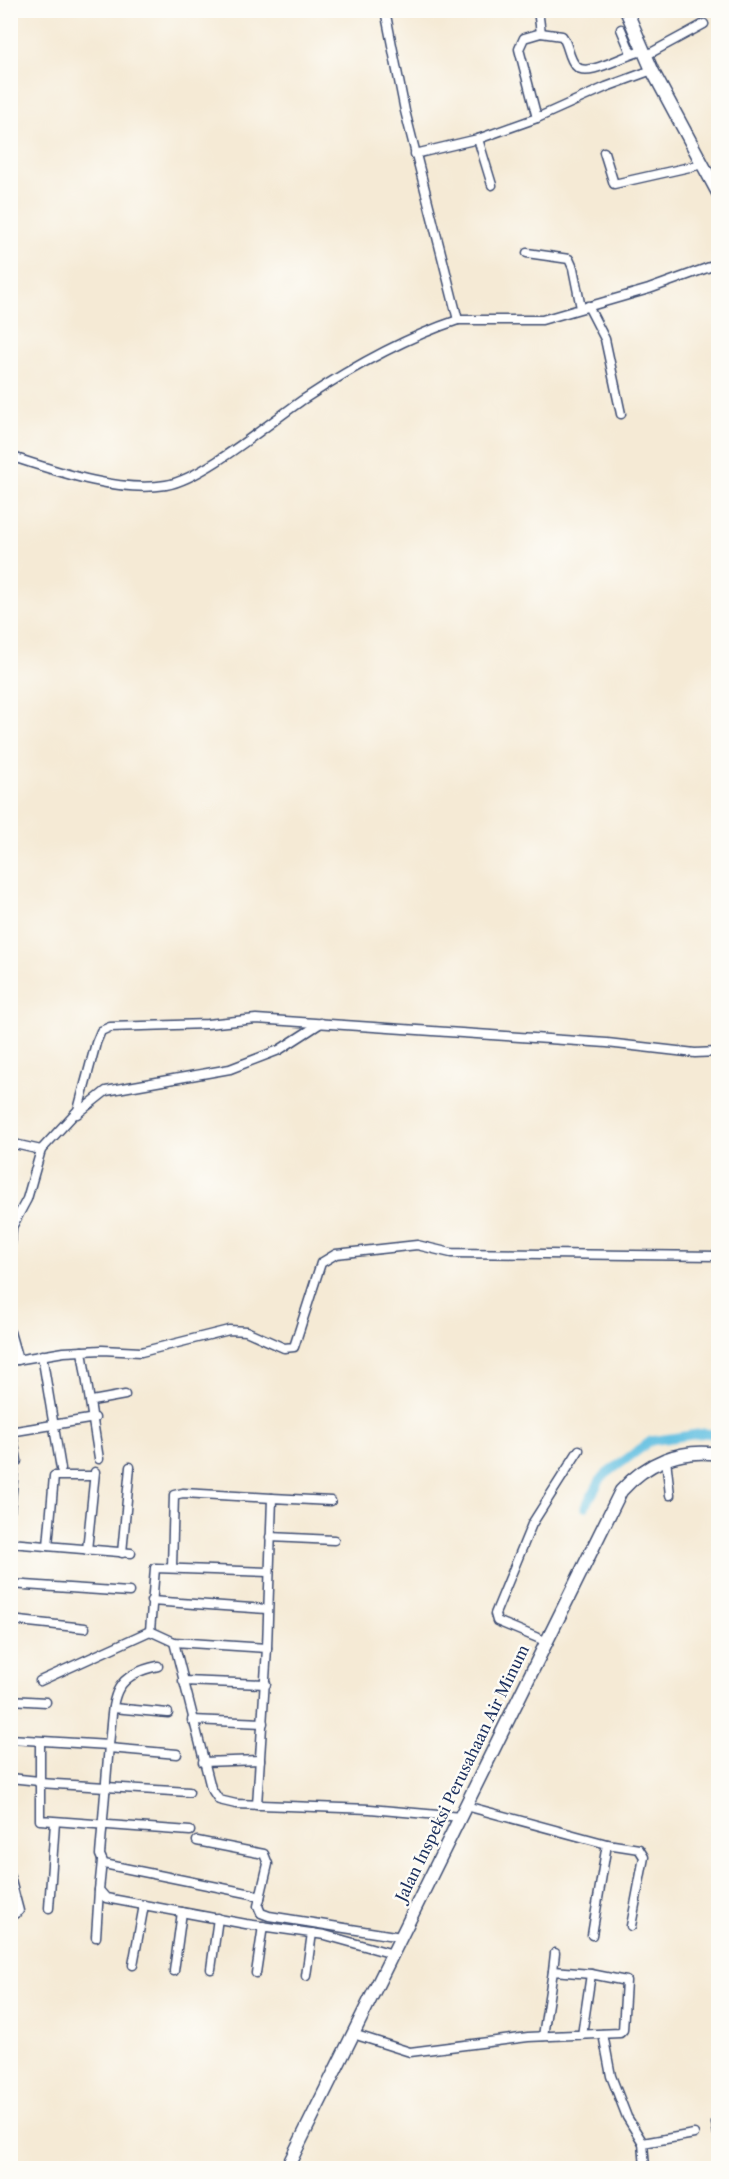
<svg xmlns="http://www.w3.org/2000/svg" width="729" height="2179" viewBox="0 0 729 2179" font-family="'Libre Caslon Text',serif">
	<style>
		.lines { fill: none; stroke-linecap: round; stroke-linejoin: round }
		.canal { stroke: #63c0e1; stroke-width: 9 }
		.street-casing { stroke: #3c4b70; stroke-width: 11 }
		.secondary-casing { stroke: #3c4b70; stroke-width: 15 }
		.street { stroke: #fff; stroke-width: 8 }
		.secondary { stroke: #fff; stroke-width: 12 }
		.labels { text-anchor: middle; dominant-baseline: central; stroke-width: 5; stroke-linejoin: round; paint-order: stroke }
		.street-label { font-size: 16px; fill: #1b2f5e; stroke: #fdfcf7 }
	</style>
	<rect width="100%" height="100%" fill="#fdfcf7"/>
	<filter id="ink" filterUnits="userSpaceOnUse"><feTurbulence type="fractalNoise" baseFrequency=".0167" numOctaves="2"/><feDisplacementMap in="SourceGraphic" scale="12" xChannelSelector="R" yChannelSelector="G"/><feConvolveMatrix kernelMatrix="1 2 1 2 8 2 1 2 1" color-interpolation-filters="sRGB"/></filter>
	<filter id="wash" filterUnits="userSpaceOnUse"><feTurbulence type="fractalNoise" baseFrequency=".008" numOctaves="4" result="noise"/><feDisplacementMap in="SourceGraphic" scale="24" xChannelSelector="R" yChannelSelector="G"/><feGaussianBlur stdDeviation="1.35" result="paint"/><feColorMatrix in="noise" values="0 0 0 0 0 0 0 0 0 0 0 0 0 0 0 0 0 1.4 0 .05"/><feComposite in="paint" operator="in"/></filter>
	<g filter="url(#wash)">
		<rect width="100%" height="100%" fill="#f5ead5"/>
		<g class="lines">
			<path class="canal" d="M 585,1507 L 602,1477 L 651,1441 L 705,1433 L 718,1435"/>
		</g>
	</g>
	<g filter="url(#ink)">
		<g class="lines">
			<defs>
				<g id="street">
					<path d="M 385,10 L 405,111 L 458,320 L 542,320 L 649,289 L 718,264"/>
					<path d="M 538,10 L 541,33 L 524,38 L 519,49 L 537,118 L 606,87 L 652,70"/>
					<path d="M 621,29 L 631,53"/>
					<path d="M 541,33 L 562,36 C 569,45 568,58 576,66 C 587,79 627,53 643,51"/>
					<path d="M 645,56 L 704,24"/>
					<path d="M 478,139 L 537,118"/>
					<path d="M 604,152 L 614,184 L 703,164"/>
					<path d="M 415,154 L 478,139 L 492,185"/>
					<path d="M 527,253 L 569,259 L 573,268 L 581,308"/>
					<path d="M 588,306 L 605,339 L 621,414"/>
					<path d="M 10,456 C 56,471 118,493 166,485 C 203,479 270,422 304,399 C 351,368 404,338 458,320"/>
					<path d="M 77,1114 L 106,1091 L 230,1069 L 279,1050 L 321,1023"/>
					<path d="M 10,1143 L 41,1150"/>
					<path d="M 10,1252 L 12,1227 L 27,1199 L 41,1150 L 78,1110 L 96,1043 L 101,1031 L 110,1027 L 207,1024 L 256,1019 L 607,1043 L 695,1053 L 718,1052"/>
					<path d="M 10,1332 L 18,1360"/>
					<path d="M 82,1351 L 99,1459"/>
					<path d="M 42,1355 L 61,1469"/>
					<path d="M 10,1361 L 64,1352 L 102,1350 L 141,1352 L 229,1330 L 246,1331 L 284,1348 L 294,1347 L 321,1263 L 336,1254 L 417,1245 L 451,1253 L 718,1256"/>
					<path d="M 92,1401 L 125,1395"/>
					<path d="M 10,1422 L 17,1461"/>
					<path d="M 10,1432 L 95,1418"/>
					<path d="M 666,1459 L 670,1495"/>
					<path d="M 10,1511 L 14,1469"/>
					<path d="M 270,1537 L 334,1540"/>
					<path d="M 10,1543 L 131,1553"/>
					<path d="M 48,1546 L 54,1476 L 94,1476"/>
					<path d="M 87,1550 L 95,1472"/>
					<path d="M 122,1553 L 130,1467"/>
					<path d="M 172,1567 L 174,1495 L 183,1493 L 272,1498"/>
					<path d="M 10,1584 L 129,1592"/>
					<path d="M 151,1601 L 267,1609"/>
					<path d="M 10,1620 L 85,1628"/>
					<path d="M 150,1631 L 155,1568 L 268,1572"/>
					<path d="M 545,1641 L 497,1621 L 495,1614 L 532,1524 L 579,1450"/>
					<path d="M 174,1642 L 211,1788 L 219,1800 L 236,1804 L 370,1809 L 461,1817"/>
					<path d="M 267,1648 L 272,1498 L 331,1501"/>
					<path d="M 40,1681 L 150,1631 L 174,1642 L 267,1648 L 257,1805"/>
					<path d="M 183,1681 L 266,1684"/>
					<path d="M 10,1700 L 46,1702"/>
					<path d="M 113,1708 L 168,1713"/>
					<path d="M 192,1720 L 263,1723"/>
					<path d="M 10,1739 L 109,1745 L 100,1855 L 104,1864 L 252,1894 L 260,1898 L 258,1906 L 261,1913 L 269,1916 L 401,1937"/>
					<path d="M 40,1742 L 40,1820 L 190,1831"/>
					<path d="M 109,1745 C 114,1702 108,1676 158,1666"/>
					<path d="M 109,1748 L 177,1754"/>
					<path d="M 203,1762 L 260,1760"/>
					<path d="M 10,1778 L 39,1781"/>
					<path d="M 39,1783 L 189,1792"/>
					<path d="M 466,1806 L 607,1844 L 639,1849 L 644,1857 L 631,1926"/>
					<path d="M 197,1841 L 264,1854 L 268,1864 L 260,1898"/>
					<path d="M 102,1861 L 99,1890 L 106,1898 L 246,1924 L 325,1935 L 393,1954"/>
					<path d="M 10,1877 L 19,1911 L 10,1917"/>
					<path d="M 49,1908 L 55,1822"/>
					<path d="M 592,1935 L 607,1844"/>
					<path d="M 96,1937 L 99,1890"/>
					<path d="M 133,1965 L 144,1905"/>
					<path d="M 211,1969 L 218,1918"/>
					<path d="M 174,1971 L 182,1912"/>
					<path d="M 553,1971 L 555,1953"/>
					<path d="M 256,1973 L 263,1926"/>
					<path d="M 306,1976 L 312,1933"/>
					<path d="M 353,2034 L 410,2052 L 528,2037 L 620,2033 L 623,2030 L 626,1981 L 591,1974 L 582,2035"/>
					<path d="M 603,2034 L 611,2076 L 627,2117 L 643,2143 L 645,2168"/>
					<path d="M 543,2036 L 553,1971 L 591,1974"/>
					<path d="M 716,2123 L 718,2134"/>
					<path d="M 643,2143 L 694,2134"/>
				</g>
				<g id="secondary">
					<path d="M 626,10 L 652,70 L 718,193"/>
					<path d="M 287,2168 L 621,1491 C 646,1463 680,1448 718,1454"/>
				</g>
			</defs>
			<use href="#street" class="street-casing"/>
			<use href="#secondary" class="secondary-casing"/>
			<use href="#street" class="street"/>
			<use href="#secondary" class="secondary"/>
		</g>
	</g>
	<g class="labels">
		<g class="street-label">
			<text transform="translate(462 1773) rotate(-64)">Jalan Inspeksi Perusahaan Air Minum</text>
		</g>
	</g>
	<rect width="729" height="2179" fill="none" stroke="#fdfcf7" stroke-width="36"/>
</svg>
